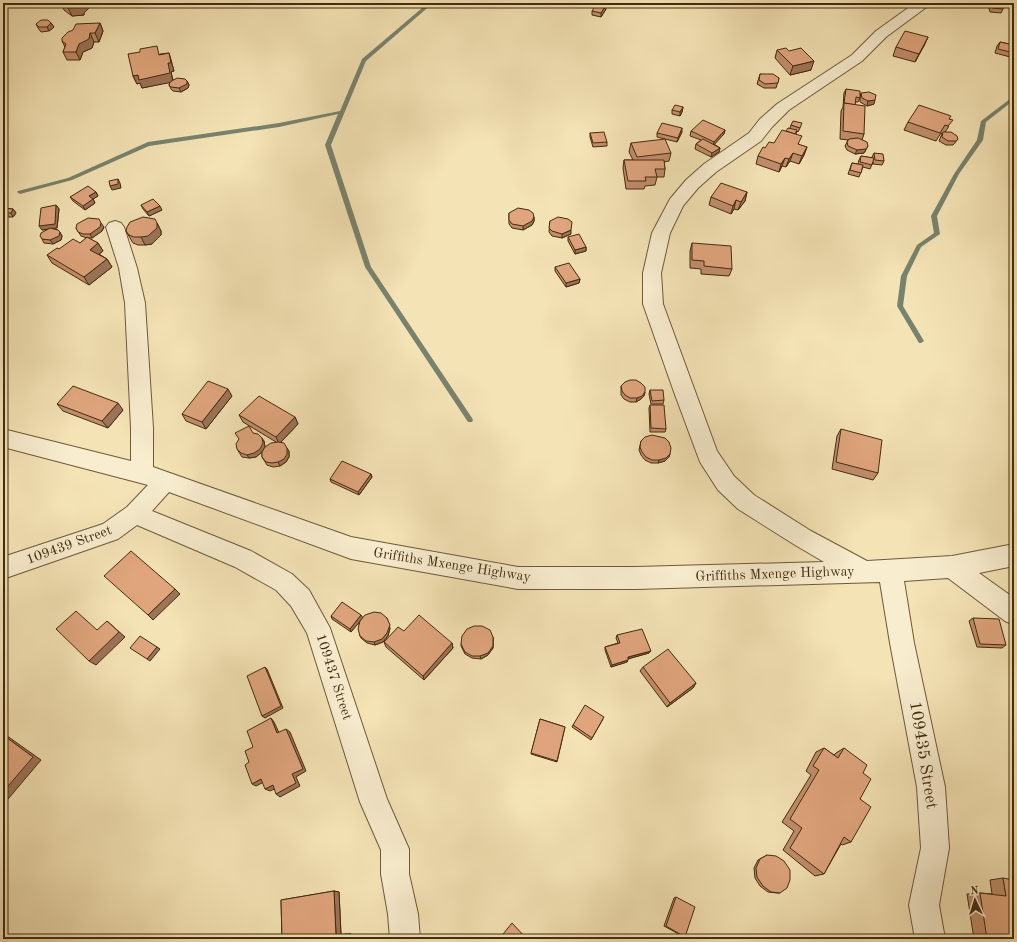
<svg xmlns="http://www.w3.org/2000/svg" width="1017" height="942" viewBox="0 0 1017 942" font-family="'Old Standard TT',serif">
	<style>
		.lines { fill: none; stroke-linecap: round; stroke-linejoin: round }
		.stream { fill: #78836e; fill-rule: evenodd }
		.minor-casing { stroke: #6e5939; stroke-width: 2 }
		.minor { fill: #f8edcf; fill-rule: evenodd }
		.wall { fill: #c18e6c; stroke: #422b10 }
		.shaded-wall { fill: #9d7458; stroke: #422b10 }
		.building { fill: #e0a57d; stroke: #422b10 }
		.labels { text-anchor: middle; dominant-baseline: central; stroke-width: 3; stroke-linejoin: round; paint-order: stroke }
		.street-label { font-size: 14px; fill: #422b10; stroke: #f8edcf }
		.near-street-label { font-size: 17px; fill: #422b10; stroke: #f8edcf }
	</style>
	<rect width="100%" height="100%" fill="#f4e3b5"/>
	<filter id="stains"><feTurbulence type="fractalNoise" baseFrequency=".005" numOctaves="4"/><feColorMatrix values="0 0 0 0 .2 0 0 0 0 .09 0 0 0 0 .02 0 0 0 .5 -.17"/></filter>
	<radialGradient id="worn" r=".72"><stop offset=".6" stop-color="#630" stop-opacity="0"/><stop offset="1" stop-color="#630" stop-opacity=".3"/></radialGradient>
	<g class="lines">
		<g class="stream">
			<path d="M 428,3 L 433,3 L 366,61 L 331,145 L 371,267 L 472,418 L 473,420 L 472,422 L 468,422 L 365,267 L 325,145 L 338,114 L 279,127 L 149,146 L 72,180 L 20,194 L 17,192 L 18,191 L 68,178 L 148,142 L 279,123 L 340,111 L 362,59 Z"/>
			<path d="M 1014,96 L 1014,100 L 986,122 L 983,140 L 959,174 L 937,216 L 940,234 L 921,247 L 907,276 L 903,306 L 924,341 L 921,343 L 919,343 L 897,306 L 901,276 L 917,245 L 934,233 L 931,216 L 954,174 L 977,140 L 981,121 Z"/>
		</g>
		<defs>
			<path id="minor" d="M 915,3 L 932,3 L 886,37 L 862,61 L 789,110 L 772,127 L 761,141 L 716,172 L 698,188 L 683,206 L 670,233 L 661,273 L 663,304 L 717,451 L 734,476 L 754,495 L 811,531 L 867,561 L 952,556 L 1014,544 L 1014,566 L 979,573 L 1014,598 L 1014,625 L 1005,621 L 948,578 L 904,581 L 914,643 L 945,787 L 949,848 L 939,905 L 945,939 L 915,939 L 909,905 L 921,848 L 917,787 L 890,643 L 880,582 L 636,589 L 518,589 L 351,559 L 169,492 L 152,511 L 251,551 L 292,574 L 309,590 L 330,628 L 387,799 L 409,849 L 409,874 L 418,914 L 420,939 L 390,939 L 388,914 L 381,874 L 381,850 L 360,802 L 307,633 L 291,606 L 276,590 L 235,567 L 137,525 L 118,539 L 3,579 L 3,557 L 103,524 L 127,507 L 148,485 L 3,447 L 3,429 L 131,461 L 131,428 L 125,303 L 119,268 L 106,227 L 109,223 L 115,221 L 121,223 L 124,227 L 137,268 L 145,303 L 153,428 L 153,467 L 351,537 L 518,567 L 636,567 L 824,562 L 795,545 L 738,509 L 718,490 L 700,462 L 674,392 L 643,304 L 643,273 L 652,233 L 670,199 L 686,180 L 704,164 L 749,133 L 760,119 L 777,104 L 852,55 L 876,31 Z"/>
		</defs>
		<use href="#minor" class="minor-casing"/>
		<use href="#minor" class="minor"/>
	</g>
	<g class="wall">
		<path d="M 61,3 L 93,3 L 93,4 L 84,13 L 84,15 L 72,16 L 64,10 Z"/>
		<path d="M 989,3 L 1002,3 L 1003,9 L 1001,13 L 990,12 L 988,5 Z"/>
		<rect x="1008" y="3" width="6" height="1"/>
		<path d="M 606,9 L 601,17 L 592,15 L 592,11 Z"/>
		<path d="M 51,23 L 54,27 L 49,31 L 41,32 L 38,28 L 36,24 Z"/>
		<path d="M 100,23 L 103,31 L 99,42 L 94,42 L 92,48 L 83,52 L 80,60 L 67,60 L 63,52 L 65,47 L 62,41 Z"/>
		<path d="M 928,37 L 915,62 L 893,56 L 896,47 Z"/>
		<path d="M 1000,42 L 1014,45 L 1014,58 L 995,53 L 997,46 Z"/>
		<path d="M 777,50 L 811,70 L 790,75 L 775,58 Z"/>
		<path d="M 169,53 L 174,71 L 171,72 L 173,80 L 187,81 L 189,85 L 188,88 L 181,92 L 173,91 L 171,89 L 169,85 L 170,82 L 142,88 L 140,83 L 137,84 L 133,76 L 160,54 Z"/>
		<path d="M 760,74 L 779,78 L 776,88 L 764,88 L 757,84 Z"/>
		<path d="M 846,89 L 860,98 L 858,102 L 855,102 L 855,105 L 864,134 L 862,140 L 866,150 L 864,153 L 855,154 L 847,150 L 845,146 L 848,140 L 840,139 L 841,111 L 843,107 L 844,93 Z"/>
		<path d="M 861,93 L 874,104 L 867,106 L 860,102 L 860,97 Z"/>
		<path d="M 683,107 L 682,112 L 680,116 L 672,114 L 672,110 Z"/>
		<path d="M 950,119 L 948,128 L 945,132 L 958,139 L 953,145 L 946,145 L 939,141 L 942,134 L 941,133 L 936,141 L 904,130 L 908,122 Z"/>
		<path d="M 791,125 L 800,128 L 798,132 L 797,131 L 796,134 L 799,145 L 807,147 L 804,155 L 799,164 L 790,161 L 786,167 L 782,166 L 779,172 L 756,164 L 758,156 L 765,148 L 774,143 L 786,131 L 790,128 Z"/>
		<path d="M 725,130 L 724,134 L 714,144 L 720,148 L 719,152 L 711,157 L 695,149 L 696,144 L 701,140 L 690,136 L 691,131 Z"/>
		<path d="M 682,132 L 677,142 L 657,137 L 657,133 Z"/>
		<path d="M 590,133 L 607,142 L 607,146 L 593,147 L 590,137 Z"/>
		<path d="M 631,143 L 671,153 L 669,161 L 664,162 L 665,169 L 664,177 L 657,177 L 655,185 L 645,186 L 644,189 L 626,189 L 623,168 L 624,160 L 633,160 L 629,152 Z"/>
		<path d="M 874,153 L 884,161 L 882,165 L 873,164 L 873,162 L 870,169 L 863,167 L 859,177 L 848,174 L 852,163 L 858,164 L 859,160 L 861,156 L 872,158 L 872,157 Z"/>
		<path d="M 96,192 L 98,196 L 93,199 L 95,203 L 85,210 L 73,201 L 70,197 Z"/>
		<path d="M 747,192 L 745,201 L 738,210 L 734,209 L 731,214 L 709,205 L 711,197 Z"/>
		<path d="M 56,205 L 59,209 L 57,228 L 52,228 L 58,230 L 62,236 L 61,240 L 53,244 L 44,243 L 42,239 L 48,229 L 42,230 Z"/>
		<path d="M 141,205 L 162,210 L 149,216 L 143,209 Z"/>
		<path d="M 3,208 L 13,209 L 16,213 L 13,217 L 3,217 Z"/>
		<path d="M 509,213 L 534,217 L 534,221 L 532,225 L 523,230 L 512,228 L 509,224 Z"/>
		<path d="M 550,221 L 571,234 L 562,238 L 552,236 L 549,232 Z"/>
		<path d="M 157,223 L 161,231 L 161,235 L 152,244 L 145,245 L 138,245 L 133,243 L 126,231 Z"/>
		<path d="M 104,227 L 102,231 L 92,238 L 88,238 L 98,243 L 103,251 L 99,254 L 107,259 L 112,267 L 89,285 L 52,263 L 47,255 L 80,243 L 87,238 L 81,236 L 76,228 Z"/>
		<path d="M 568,237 L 586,247 L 586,251 L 575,254 L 568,241 Z"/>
		<path d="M 692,243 L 732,269 L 729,276 L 701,274 L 701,269 L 690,268 L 690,251 Z"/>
		<path d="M 555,267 L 580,279 L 579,283 L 566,287 L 555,271 Z"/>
		<path d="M 621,386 L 645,392 L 644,396 L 641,399 L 636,402 L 630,402 L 624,399 L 621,395 Z"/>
		<path d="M 650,390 L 664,400 L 663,404 L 651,404 L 649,394 Z"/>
		<path d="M 232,396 L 206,429 L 186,421 L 182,414 Z"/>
		<path d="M 57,404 L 123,410 L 108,428 L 63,411 Z"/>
		<path d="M 650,405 L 666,429 L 665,432 L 650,432 L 649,408 Z"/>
		<path d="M 239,415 L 295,417 L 298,424 L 280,443 L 289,451 L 289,457 L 286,462 L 280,466 L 273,467 L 267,465 L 262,457 L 262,452 L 256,457 L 249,458 L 242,457 L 237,449 L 253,433 L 264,441 L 265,447 L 262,451 L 276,442 L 243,422 Z"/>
		<path d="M 841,429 L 878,473 L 873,480 L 832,469 L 837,436 Z"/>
		<path d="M 641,441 L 670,454 L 669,457 L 665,461 L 658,463 L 651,463 L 645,460 L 641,455 L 639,450 Z"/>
		<path d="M 371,474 L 372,477 L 359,495 L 331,482 L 330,479 Z"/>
		<path d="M 331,616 L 363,618 L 390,628 L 388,636 L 383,642 L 375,645 L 367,643 L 361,638 L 360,636 L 359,622 L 351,632 L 332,619 Z"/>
		<path d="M 973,618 L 1006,645 L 1002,648 L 977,647 L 969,621 Z"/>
		<path d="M 617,635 L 649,653 L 628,659 L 627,662 L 611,667 L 605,650 L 605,647 L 618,643 L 616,638 Z"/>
		<path d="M 493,637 L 493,648 L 488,655 L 481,659 L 472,658 L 465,654 L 461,646 L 461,644 Z"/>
		<path d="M 384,642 L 452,643 L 453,648 L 424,680 L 386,647 Z"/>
		<path d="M 643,667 L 696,683 L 693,688 L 667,707 L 640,671 Z"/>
		<path d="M 540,719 L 565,727 L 557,762 L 531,754 Z"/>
		<path d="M 603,719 L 591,740 L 572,727 L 573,725 Z"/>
		<path d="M 824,748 L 834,755 L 836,753 L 844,748 L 863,773 L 860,799 L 851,842 L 842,845 L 841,844 L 824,874 L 815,876 L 783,850 L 794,831 L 782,822 L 811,775 L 806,771 L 816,752 Z"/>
		<path d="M 767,855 L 780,893 L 777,893 L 768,892 L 760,886 L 755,878 L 754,868 L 758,860 Z"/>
		<path d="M 1003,878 L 1014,939 L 974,939 L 967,894 L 980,893 L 992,894 L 990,880 Z"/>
		<path d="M 334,891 L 339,892 L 341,935 L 351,934 L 351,939 L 294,939 L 294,938 L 288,939 L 282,939 L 281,900 Z"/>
		<path d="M 676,897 L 685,937 L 684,937 L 664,926 L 674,898 Z"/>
	</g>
	<g class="shaded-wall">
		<path d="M 82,3 L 93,4 L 84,13 L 84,15 L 72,16 L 68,8 Z"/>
		<path d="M 606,5 L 606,9 L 601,17 L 601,13 Z"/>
		<path d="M 51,23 L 54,27 L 49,31 L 47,27 Z"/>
		<path d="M 100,23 L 103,31 L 99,42 L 95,33 Z"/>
		<path d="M 90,33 L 94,42 L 92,48 L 83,52 L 80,60 L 76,52 L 79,44 Z"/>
		<path d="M 928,37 L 924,46 L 915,62 L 919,54 Z"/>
		<path d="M 169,53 L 174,71 L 171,72 L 173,82 L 142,88 L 140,83 L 137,84 L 133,76 L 138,75 L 168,63 Z"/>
		<path d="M 814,61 L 811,70 L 790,75 L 793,66 Z"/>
		<path d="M 187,81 L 189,85 L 188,88 L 181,92 L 179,88 Z"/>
		<path d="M 875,100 L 874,104 L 867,106 L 868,101 Z"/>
		<path d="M 683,107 L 682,112 L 680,116 L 680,112 Z"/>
		<path d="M 682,128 L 682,132 L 677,142 L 678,138 Z"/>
		<path d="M 725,130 L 724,134 L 713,146 L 714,142 Z"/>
		<path d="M 868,146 L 864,153 L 855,154 L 857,150 Z"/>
		<path d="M 807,147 L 804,155 L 799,164 L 802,156 Z"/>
		<path d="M 720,148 L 719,152 L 711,157 L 712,153 Z"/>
		<path d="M 793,153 L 790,161 L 786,167 L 789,159 Z"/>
		<path d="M 785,158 L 782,166 L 779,172 L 781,164 Z"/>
		<path d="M 118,179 L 120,183 L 121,188 L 112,190 L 110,186 Z"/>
		<path d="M 96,192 L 98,196 L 93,199 L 95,203 L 85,210 L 83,206 L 89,196 Z"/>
		<path d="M 747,192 L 745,201 L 738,210 L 741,202 Z"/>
		<path d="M 736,200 L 734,209 L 731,214 L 733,206 Z"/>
		<path d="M 56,205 L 59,209 L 57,228 L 42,230 L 39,226 Z"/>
		<path d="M 160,206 L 162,210 L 149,216 L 147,212 Z"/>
		<path d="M 13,209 L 16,213 L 13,217 L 11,213 Z"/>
		<path d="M 534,217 L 534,221 L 532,225 L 523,230 L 523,226 Z"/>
		<path d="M 101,223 L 104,227 L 102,231 L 92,238 L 90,234 Z"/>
		<path d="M 157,223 L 161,231 L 161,235 L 152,244 L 145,245 L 141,237 Z"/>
		<path d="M 571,230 L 571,234 L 562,238 L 562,234 Z"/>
		<path d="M 60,232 L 62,236 L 61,240 L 53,244 L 50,240 Z"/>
		<path d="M 98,243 L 103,251 L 95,257 L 90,250 Z"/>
		<path d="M 586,247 L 586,251 L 575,254 L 575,250 Z"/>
		<path d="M 107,259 L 112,267 L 89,285 L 84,277 Z"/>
		<path d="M 580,279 L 579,283 L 566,287 L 566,283 Z"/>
		<path d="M 228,389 L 232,396 L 206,429 L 202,422 Z"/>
		<path d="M 645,392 L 644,396 L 641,399 L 636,402 L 637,398 Z"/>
		<path d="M 118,403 L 123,410 L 108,428 L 102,421 Z"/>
		<path d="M 295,417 L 298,424 L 279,444 L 276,437 Z"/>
		<path d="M 262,438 L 264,441 L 265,447 L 262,452 L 256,457 L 249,458 L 247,455 Z"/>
		<path d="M 287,448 L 289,451 L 289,457 L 286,462 L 280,466 L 278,462 Z"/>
		<path d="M 670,454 L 669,457 L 665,461 L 658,463 L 659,460 Z"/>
		<path d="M 371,474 L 372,477 L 359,495 L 358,492 Z"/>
		<path d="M 175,589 L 180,594 L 153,620 L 148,615 Z"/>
		<path d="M 361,615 L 363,618 L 351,632 L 350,629 Z"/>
		<path d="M 387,618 L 390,628 L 388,636 L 383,642 L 375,645 L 374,642 Z"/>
		<path d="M 107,621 L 125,637 L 96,665 L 89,661 Z"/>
		<path d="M 493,637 L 493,648 L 488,655 L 481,659 L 480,656 Z"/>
		<path d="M 452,643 L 453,648 L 424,680 L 423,676 Z"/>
		<path d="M 157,647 L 160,649 L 150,661 L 147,659 Z"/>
		<path d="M 651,651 L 649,653 L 627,659 L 628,657 Z"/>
		<path d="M 628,660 L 627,662 L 611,667 L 612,665 Z"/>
		<path d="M 265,667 L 267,669 L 283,708 L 265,718 L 262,716 Z"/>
		<path d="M 696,683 L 693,688 L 667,707 L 670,703 Z"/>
		<path d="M 271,718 L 274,722 L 281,737 L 277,733 Z"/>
		<path d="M 286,729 L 290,732 L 306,771 L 296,777 L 300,786 L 280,797 L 276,794 L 292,774 Z"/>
		<path d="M 3,733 L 41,760 L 3,805 Z"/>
		<path d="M 261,779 L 266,781 L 256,786 L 252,784 Z"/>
		<path d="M 273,785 L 277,788 L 270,791 L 265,789 Z"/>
		<path d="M 334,891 L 339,892 L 341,935 L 336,935 Z"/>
		<rect x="346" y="934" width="5" height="5"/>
	</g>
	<g class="building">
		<path d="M 62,3 L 82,3 L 80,5 L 80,7 L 68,8 Z"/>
		<path d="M 597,3 L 606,5 L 601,13 L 592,11 Z"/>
		<path d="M 991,3 L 1002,3 L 1003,9 L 992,8 Z"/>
		<path d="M 41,20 L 48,20 L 51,23 L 47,27 L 39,27 L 36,24 Z"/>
		<path d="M 100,23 L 95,33 L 90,33 L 89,39 L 79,44 L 76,52 L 63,52 L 66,44 L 62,41 L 62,38 L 68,32 L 73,30 L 76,24 Z"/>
		<path d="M 905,31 L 928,37 L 919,54 L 896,47 Z"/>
		<path d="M 1000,42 L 1014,45 L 1014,53 L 998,49 Z"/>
		<path d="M 157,46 L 159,55 L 169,53 L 171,63 L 168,63 L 170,73 L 139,80 L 138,75 L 133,76 L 128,54 L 140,52 L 140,49 Z"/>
		<path d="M 786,48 L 789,51 L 801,48 L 814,61 L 793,66 L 777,50 Z"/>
		<path d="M 760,74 L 773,74 L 779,78 L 778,83 L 765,84 L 759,80 Z"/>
		<path d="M 177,78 L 185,79 L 187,81 L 187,84 L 179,88 L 171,87 L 169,85 L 170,82 Z"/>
		<path d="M 846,89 L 860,91 L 860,98 L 856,97 L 855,105 L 844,103 Z"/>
		<path d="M 869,92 L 876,95 L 875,100 L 868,101 L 862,98 L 861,93 Z"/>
		<path d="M 844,103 L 865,106 L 864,134 L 843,131 Z"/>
		<path d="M 675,105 L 683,107 L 680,112 L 672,110 Z"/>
		<path d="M 919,105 L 951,116 L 949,119 L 953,120 L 948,126 L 945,125 L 940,133 L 908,122 Z"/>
		<path d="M 703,120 L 725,130 L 714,142 L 691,131 Z"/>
		<path d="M 793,121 L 802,123 L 800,128 L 791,125 Z"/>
		<path d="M 662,123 L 682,128 L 678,138 L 657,133 Z"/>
		<path d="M 788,128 L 797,130 L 795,134 L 786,131 Z"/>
		<path d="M 782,130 L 802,136 L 798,144 L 807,147 L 802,156 L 793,153 L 789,159 L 785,158 L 781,164 L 758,156 L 763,147 L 765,148 L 769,142 L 774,143 Z"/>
		<path d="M 604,132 L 607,142 L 593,143 L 590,133 Z"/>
		<path d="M 943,132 L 951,132 L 957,136 L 958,139 L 956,141 L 948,141 L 942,137 Z"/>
		<path d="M 858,138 L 867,142 L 868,146 L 866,149 L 857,150 L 848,146 L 847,142 L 849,139 Z"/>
		<path d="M 665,139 L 671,153 L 637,157 L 631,143 Z"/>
		<path d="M 703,139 L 720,148 L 712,153 L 696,144 Z"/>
		<path d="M 874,153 L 883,154 L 884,161 L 875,160 Z"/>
		<path d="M 861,156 L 874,158 L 872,165 L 860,162 Z"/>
		<path d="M 624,160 L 664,160 L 665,169 L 655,169 L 657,177 L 645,177 L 646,181 L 628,181 Z"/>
		<path d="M 852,163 L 863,165 L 861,173 L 850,170 Z"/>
		<path d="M 118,179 L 118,184 L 110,186 L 109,181 Z"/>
		<path d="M 721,183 L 747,192 L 741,202 L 736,200 L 733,206 L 711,197 Z"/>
		<path d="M 88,186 L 96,192 L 89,196 L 93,199 L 83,206 L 70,197 Z"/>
		<path d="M 153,199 L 160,206 L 147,212 L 141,205 Z"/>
		<path d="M 56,205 L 55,224 L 39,226 L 41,208 Z"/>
		<path d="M 3,208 L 13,209 L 11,213 L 3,213 Z"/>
		<path d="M 518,208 L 529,210 L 533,213 L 534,217 L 532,221 L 523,226 L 512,224 L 509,220 L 509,213 Z"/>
		<path d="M 143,217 L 155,219 L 157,223 L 157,228 L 148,236 L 141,237 L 134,237 L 129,235 L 126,231 L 127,227 L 130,222 Z"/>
		<path d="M 558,217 L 568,219 L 572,222 L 571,230 L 562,234 L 552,231 L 549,228 L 550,221 Z"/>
		<path d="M 88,218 L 99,219 L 101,223 L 100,227 L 90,234 L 83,234 L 78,232 L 76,228 L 77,224 Z"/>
		<path d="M 50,228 L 58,230 L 60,232 L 59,236 L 50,240 L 42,239 L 40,236 L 41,233 Z"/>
		<path d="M 579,234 L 586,247 L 575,250 L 568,237 Z"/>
		<path d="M 87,237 L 98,243 L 90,250 L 107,259 L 84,277 L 47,255 L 57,248 L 59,249 L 73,239 L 80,243 Z"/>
		<path d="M 692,243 L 731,246 L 732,269 L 704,266 L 704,261 L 692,260 Z"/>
		<path d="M 569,263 L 580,279 L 566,283 L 555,267 Z"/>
		<path d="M 630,380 L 636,380 L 641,383 L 645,387 L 645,392 L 642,396 L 637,398 L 630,398 L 625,395 L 622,391 L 621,386 L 625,382 Z"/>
		<path d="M 208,381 L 228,389 L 202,422 L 182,414 Z"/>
		<path d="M 73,386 L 118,403 L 102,421 L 57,404 Z"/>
		<path d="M 650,390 L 663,390 L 664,400 L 652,401 Z"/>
		<path d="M 259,396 L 295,417 L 276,437 L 239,415 Z"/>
		<path d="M 650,405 L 664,405 L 666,429 L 651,428 Z"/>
		<path d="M 249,426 L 253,433 L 258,434 L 262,438 L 263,443 L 260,449 L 254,453 L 247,455 L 241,453 L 237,449 L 236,444 L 239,439 L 235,433 Z"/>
		<path d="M 841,429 L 882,440 L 878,473 L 836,462 Z"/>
		<path d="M 652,435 L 665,438 L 669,442 L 671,448 L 670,454 L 666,458 L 659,460 L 652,460 L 646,457 L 642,452 L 640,447 L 641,441 L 645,437 Z"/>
		<path d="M 278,442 L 284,443 L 287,448 L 287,454 L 284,459 L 278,462 L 272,463 L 266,462 L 262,457 L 262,452 L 265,447 L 271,443 Z"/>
		<path d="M 342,461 L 371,474 L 358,492 L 330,479 Z"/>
		<path d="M 131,551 L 175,589 L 148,615 L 104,576 Z"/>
		<path d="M 342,602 L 361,615 L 350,629 L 331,616 Z"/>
		<path d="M 76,611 L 97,630 L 107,621 L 119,632 L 89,661 L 56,629 Z"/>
		<path d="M 374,612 L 381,613 L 387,618 L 390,625 L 387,633 L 382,639 L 374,642 L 366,641 L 360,636 L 358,629 L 360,621 L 365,615 Z"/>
		<path d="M 419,615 L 452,643 L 423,676 L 384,642 L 398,627 L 404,631 Z"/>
		<path d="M 973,618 L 999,619 L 1006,645 L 980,644 Z"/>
		<path d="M 474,626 L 482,626 L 490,630 L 493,637 L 493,646 L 488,653 L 480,656 L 472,656 L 465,652 L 461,644 L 462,636 L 467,629 Z"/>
		<path d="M 642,629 L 651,651 L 628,657 L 628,660 L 612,665 L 605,647 L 620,643 L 617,635 Z"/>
		<path d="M 140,636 L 157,647 L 147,659 L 130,648 Z"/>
		<path d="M 668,649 L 696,683 L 670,703 L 643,667 Z"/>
		<path d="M 265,667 L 281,706 L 262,716 L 247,676 Z"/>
		<path d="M 585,705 L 604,717 L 592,738 L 573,725 Z"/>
		<path d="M 271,718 L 277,733 L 286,729 L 303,769 L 292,774 L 296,783 L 276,794 L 273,785 L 265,789 L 261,779 L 252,784 L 245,765 L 249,762 L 245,751 L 253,747 L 247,731 Z"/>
		<path d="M 540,719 L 565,727 L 557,761 L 531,753 Z"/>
		<path d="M 3,735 L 33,757 L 3,792 Z"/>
		<path d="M 824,748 L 838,758 L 844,748 L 867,765 L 863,773 L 871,779 L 860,799 L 871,807 L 851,842 L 844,837 L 824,874 L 790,848 L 802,828 L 790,819 L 819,770 L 813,766 Z"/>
		<path d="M 767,855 L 776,856 L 784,861 L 790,870 L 790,880 L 787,888 L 780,893 L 771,892 L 763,886 L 757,877 L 756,868 L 760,859 Z"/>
		<path d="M 1003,878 L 1014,880 L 1014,939 L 987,939 L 980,893 L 1006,896 Z"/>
		<path d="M 334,891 L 336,935 L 346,934 L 346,939 L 294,939 L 294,937 L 282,939 L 281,900 Z"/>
		<path d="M 676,897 L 695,907 L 685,937 L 666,926 Z"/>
		<path d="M 512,923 L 527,939 L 499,939 Z"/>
	</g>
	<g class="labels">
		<g class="street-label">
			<text transform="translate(69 545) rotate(-20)">109439 Street</text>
			<text transform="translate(452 565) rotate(9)">Griffiths Mxenge Highway</text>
			<text transform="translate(775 574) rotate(-2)">Griffiths Mxenge Highway</text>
			<text transform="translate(334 677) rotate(72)">109437 Street</text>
		</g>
		<g class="near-street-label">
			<text transform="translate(923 755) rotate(81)">109435 Street</text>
		</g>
	</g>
	<rect width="1017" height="942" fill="none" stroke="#f4e3b5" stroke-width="16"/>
	<rect x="4" y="4" width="1009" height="934" fill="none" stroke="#422b10" stroke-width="2"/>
	<rect x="8" y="8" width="1001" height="926" fill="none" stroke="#422b10"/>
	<g transform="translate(975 900) rotate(356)" stroke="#f8edcf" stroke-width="3" paint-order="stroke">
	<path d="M0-3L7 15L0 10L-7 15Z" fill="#422b10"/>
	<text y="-6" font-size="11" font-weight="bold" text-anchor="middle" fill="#422b10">N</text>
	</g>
	<rect width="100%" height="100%" filter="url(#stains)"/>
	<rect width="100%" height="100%" fill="url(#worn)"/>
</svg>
